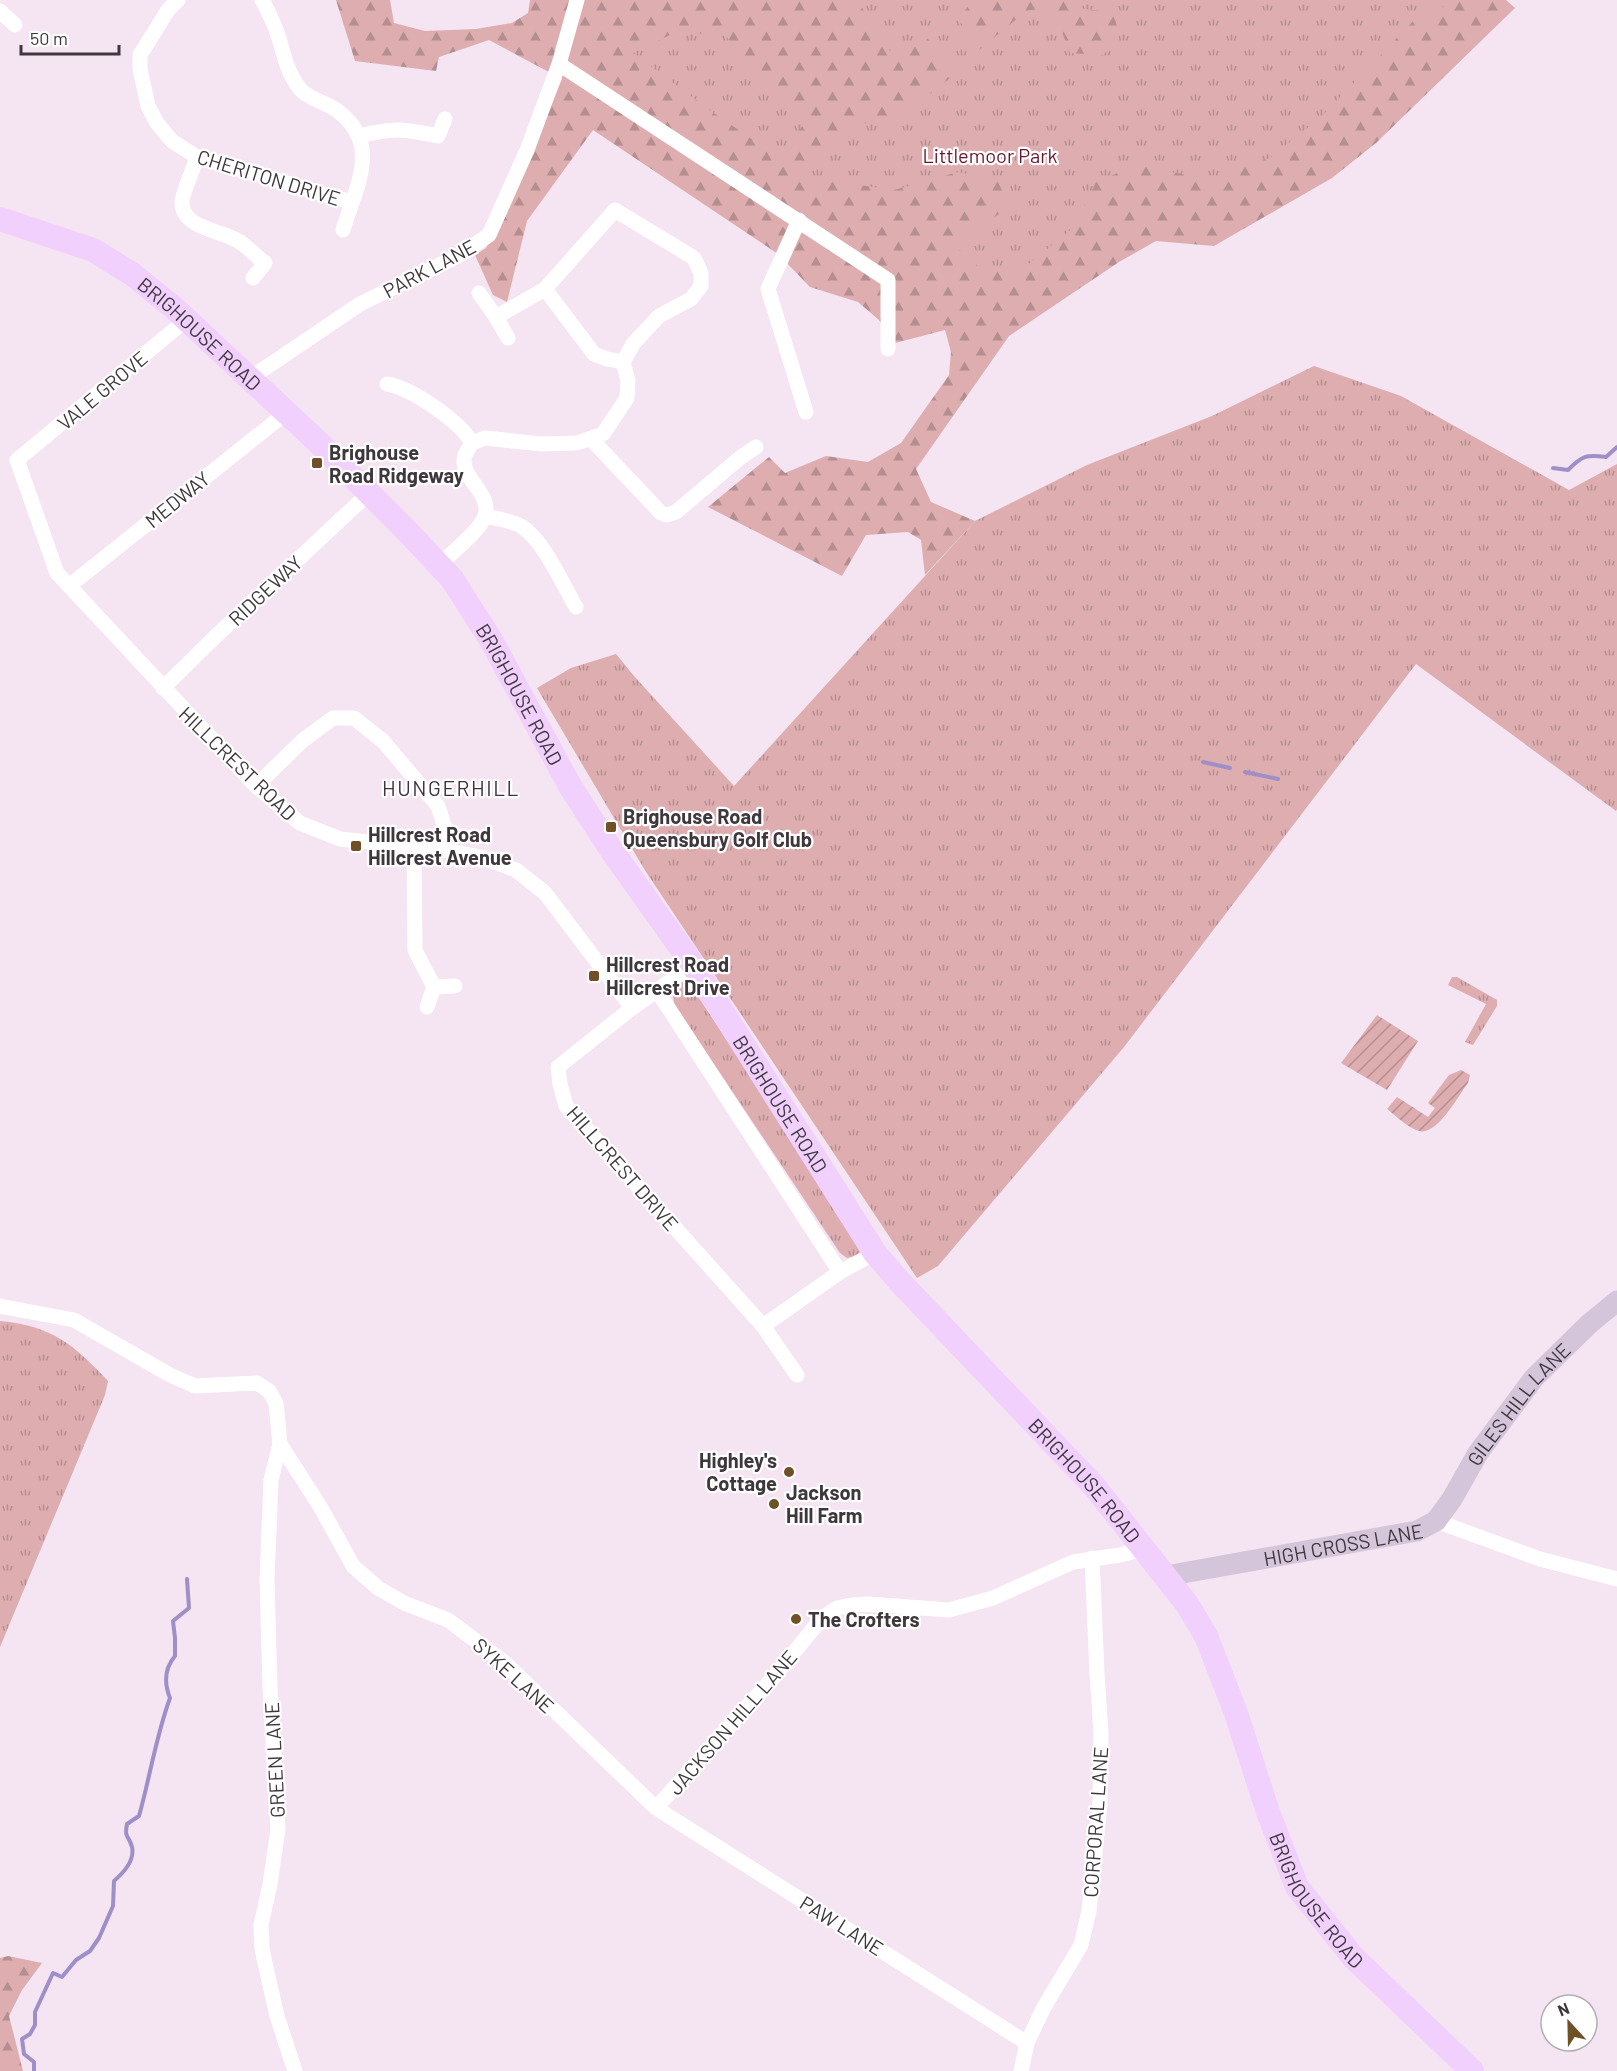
<svg xmlns="http://www.w3.org/2000/svg" width="1617" height="2071" viewBox="0 0 1617 2071" font-family="Barlow,sans-serif">
	<style>
		.grass { fill: url(#grass-tufts) }
		.forest { fill: url(#forest-firs); fill-rule: evenodd }
		.garden { fill: url(#garden-furrows) }
		.lines { fill: none; stroke-linecap: round; stroke-linejoin: round }
		.stream { stroke: #9e8fc8; stroke-width: 4 }
		.street { stroke: #fff; stroke-width: 15 }
		.secondary { stroke: #d4c5da; stroke-width: 21 }
		.primary { stroke: #f1d0fe; stroke-width: 24 }
		.poi-dot { fill: #705026; stroke: #fff; stroke-width: 2 }
		.labels { text-anchor: middle; dominant-baseline: central; stroke-width: 4.5; stroke-linejoin: round; paint-order: stroke }
		.park-label { font-size: 20px; fill: #691829; stroke: #fff }
		.street-label { font-size: 20px; fill: #3e373c; stroke: #fff }
		.poi-label { font-size: 20px; font-weight: bold; fill: #3e373c; stroke: #fff; text-anchor: start }
		.neighbourhood-label { font-size: 21px; letter-spacing: 1.5px; fill: #40333d; stroke: #fff }
	</style>
	<defs>
		<pattern id="grass-tufts" width="24" height="20" patternUnits="userSpaceOnUse" patternTransform="scale(1.5)"><rect width="24" height="20" fill="#ddadb0"/><path d="M3 7l-1-3M5 7V3M7 7l1-3M15 17l-1-3M17 17v-4M19 17l1-3" fill="none" stroke="#b58e90"/></pattern>
		<pattern id="forest-firs" width="22" height="20" patternUnits="userSpaceOnUse" patternTransform="scale(1.5)"><rect width="22" height="20" fill="#ddadb0"/><path d="M5 1l3.5 6h-7zM16 11l3.5 6h-7z" fill="#b58e90"/></pattern>
		<pattern id="garden-furrows" width="10" height="10" patternUnits="userSpaceOnUse" patternTransform="scale(1.5)"><rect width="10" height="10" fill="#ddadb0"/><path d="M-1 1l2-2M0 10L10 0M9 11l2-2" fill="none" stroke="#b58e90"/></pattern>
	</defs>
	<rect width="100%" height="100%" fill="#f5e4f1"/>
	<g class="grass">
		<path d="M 592,0 L 1506,0 L 1373,135 L 1142,239 L 1041,308 L 570,63 Z"/>
		<path d="M 1314,366 L 1401,396 L 1569,490 L 1617,464 L 1617,809 L 1616,811 L 1416,664 L 1124,1047 L 938,1266 L 917,1278 L 646,872 L 537,688 L 571,668 L 616,654 L 634,676 L 734,786 L 975,521 L 1087,465 L 1212,416 Z"/>
		<path d="M 1452,977 L 1457,977 L 1497,1000 L 1497,1006 L 1473,1045 L 1465,1042 L 1486,1004 L 1448,985 Z"/>
		<path d="M 687,980 L 749,1073 L 859,1248 L 860,1252 L 857,1256 L 847,1258 L 840,1253 L 674,1004 L 672,989 L 681,981 Z"/>
		<path d="M 0,1321 C 52,1326 73,1344 108,1381 L 105,1395 L 0,1647 Z"/>
	</g>
	<g class="forest">
		<path d="M 336,0 L 390,0 L 394,23 L 425,31 L 476,29 L 512,23 L 528,13 L 530,0 L 857,0 L 890,51 L 927,38 L 958,72 L 890,125 L 874,117 L 847,135 L 800,172 L 818,179 L 894,190 L 958,172 L 998,181 L 1009,207 L 954,245 L 979,267 L 1020,271 L 1073,228 L 1096,182 L 1137,165 L 1211,180 L 1270,158 L 1321,117 L 1416,18 L 1443,9 L 1444,0 L 1506,0 L 1515,8 L 1376,143 L 1332,178 L 1214,246 L 1156,241 L 1119,262 L 1009,336 L 916,469 L 931,502 L 975,521 L 925,575 L 921,540 L 908,532 L 866,535 L 842,576 L 708,507 L 769,457 L 785,473 L 826,456 L 868,462 L 901,443 L 949,375 L 951,352 L 945,330 L 895,343 L 879,320 L 858,302 L 810,287 L 778,254 L 593,130 L 527,221 L 507,302 L 493,295 L 475,255 L 486,248 L 505,214 L 562,79 L 489,40 L 439,57 L 436,71 L 355,61 ZM 676,32 L 725,35 L 759,78 L 803,125 L 780,158 L 718,116 L 633,53 Z"/>
		<path d="M 974,0 L 1071,0 L 1079,8 L 1114,13 L 1119,38 L 1103,55 L 1070,53 L 1059,24 L 1044,8 L 1026,11 L 979,50 L 958,18 Z"/>
		<path d="M 8,1956 L 42,1963 L 22,1990 L 9,2016 L 23,2071 L 0,2071 L 0,1958 Z"/>
	</g>
	<g class="garden">
		<path d="M 1377,1015 L 1418,1041 L 1387,1090 L 1341,1063 Z"/>
		<path d="M 1461,1070 L 1470,1075 L 1468,1083 C 1458,1096 1437,1136 1419,1131 C 1408,1128 1396,1116 1387,1109 L 1397,1097 L 1428,1117 L 1435,1108 L 1428,1103 L 1449,1075 Z"/>
	</g>
	<g class="lines">
		<g class="stream">
			<path d="M 1553,468 L 1568,470 C 1582,456 1586,454 1606,457 L 1617,447"/>
			<path d="M 1203,762 L 1230,768"/>
			<path d="M 1245,772 L 1278,779"/>
			<path d="M 34,2071 L 34,2062 L 24,2054 L 22,2039 L 30,2034 L 35,2025 L 35,2012 L 53,1973 L 62,1977 L 76,1960 L 90,1951 L 99,1938 L 113,1906 L 114,1881 C 123,1873 135,1861 132,1847 C 129,1835 124,1839 127,1824 L 139,1816 C 150,1777 156,1736 170,1698 C 164,1683 164,1669 175,1656 L 175,1638 L 173,1621 L 189,1608 L 187,1579"/>
		</g>
		<g class="street">
			<path d="M 178,0 L 168,10 L 140,55 L 140,69 L 148,106 L 157,123 L 172,141 L 197,157 L 351,202"/>
			<path d="M 262,0 C 269,12 274,24 279,38 C 284,56 288,74 300,89 C 311,101 327,102 339,112 C 382,145 355,189 343,230"/>
			<path d="M 0,11 L 15,25"/>
			<path d="M 559,64 L 888,280 L 888,349"/>
			<path d="M 360,136 C 394,127 405,129 438,136 L 445,119"/>
			<path d="M 197,157 C 194,168 182,193 182,202 C 182,229 222,230 240,242 C 249,248 256,256 265,263 L 253,278"/>
			<path d="M 799,220 L 768,289 L 806,412"/>
			<path d="M 479,293 L 496,317 L 545,289"/>
			<path d="M 496,317 L 508,338"/>
			<path d="M 186,320 L 17,460 L 57,573 L 256,786 L 300,823 L 340,839 L 445,850 L 481,857 L 516,870 L 545,893 L 632,1008"/>
			<path d="M 249,379 L 360,304 L 456,257 L 489,235 L 527,150 L 559,64 L 577,0"/>
			<path d="M 387,384 C 411,388 460,421 472,443"/>
			<path d="M 591,439 L 661,513 L 667,515 L 676,512 L 741,457 L 756,447"/>
			<path d="M 485,516 C 496,519 510,520 521,526 C 543,539 563,585 576,607"/>
			<path d="M 439,565 C 451,553 480,531 485,516 C 492,494 463,480 464,460 C 464,454 469,448 472,443 L 485,438 L 542,444 L 577,443 L 603,434 L 627,398 L 628,381 L 623,362 L 607,359 L 594,354 L 545,289 L 615,210 L 694,258 L 701,273 L 701,286 L 691,299 L 659,316 L 633,344 L 623,362"/>
			<path d="M 69,586 L 286,413"/>
			<path d="M 163,688 L 216,636 L 369,493"/>
			<path d="M 256,786 L 302,741 L 333,718 L 354,718 L 383,741 L 438,806 L 445,828 L 445,850"/>
			<path d="M 414,848 L 415,950 L 434,987 L 427,1007"/>
			<path d="M 693,965 L 632,1008 L 558,1067 L 560,1084 L 566,1106 L 763,1326 L 797,1375"/>
			<path d="M 434,987 L 455,986"/>
			<path d="M 658,992 L 840,1272"/>
			<path d="M 0,1306 L 74,1320 L 170,1375 L 195,1386 L 257,1383 L 269,1391 L 276,1403 L 280,1444 L 271,1480 L 267,1579 L 270,1687 L 278,1829 L 270,1884 L 261,1925 L 262,1949 L 267,1972 L 277,2016 L 295,2071"/>
			<path d="M 763,1326 L 840,1272 L 875,1253"/>
			<path d="M 280,1444 L 321,1508 L 353,1566 L 378,1588 L 404,1603 L 448,1620 L 504,1662 L 656,1808 L 1027,2043"/>
			<path d="M 1436,1521 L 1540,1559 L 1617,1579"/>
			<path d="M 656,1808 L 771,1680 L 823,1617 L 837,1608 L 851,1605 L 868,1604 L 949,1610 L 993,1598 L 1073,1562 L 1120,1555 L 1144,1549"/>
			<path d="M 1021,2071 L 1027,2043 L 1043,2009 L 1081,1945 L 1089,1911 L 1100,1804 L 1101,1733 L 1097,1674 L 1092,1558"/>
		</g>
		<path class="secondary" id="s1" d="M 1166,1576 L 1417,1531 L 1436,1521 L 1452,1499 L 1478,1453 L 1534,1378 L 1589,1324 L 1617,1301"/>
		<path class="primary" id="s2" d="M 0,219 L 93,250 L 132,274 L 173,307 L 319,443 L 408,532 L 452,579 L 491,640 L 570,786 L 610,848 L 693,965 L 875,1253 L 900,1282 L 1094,1486 L 1187,1604 L 1206,1636 L 1236,1713 L 1268,1812 L 1297,1887 L 1353,1957 L 1472,2071"/>
	</g>
	<g class="poi-dot">
		<rect x="311" y="457" width="12" height="12" rx="3"/>
		<rect x="605" y="821" width="12" height="12" rx="3"/>
		<rect x="350" y="840" width="12" height="12" rx="3"/>
		<rect x="588" y="970" width="12" height="12" rx="3"/>
		<circle cx="789" cy="1472" r="6"/>
		<circle cx="774" cy="1504" r="6"/>
		<circle cx="796" cy="1619" r="6"/>
	</g>
	<g class="labels">
		<g class="park-label">
			<text x="990" y="155">Littlemoor Park</text>
		</g>
		<g class="street-label">
			<text transform="translate(269 177) rotate(17)">CHERITON DRIVE</text>
			<text transform="translate(429 268) rotate(-28)">PARK LANE</text>
			<text stroke="none"><textPath href="#s2" startOffset="234">BRIGHOUSE ROAD</textPath></text>
			<text transform="translate(102 390) rotate(-40)">VALE GROVE</text>
			<text transform="translate(177 499) rotate(-39)">MEDWAY</text>
			<text transform="translate(265 590) rotate(-43)">RIDGEWAY</text>
			<text stroke="none"><textPath href="#s2" startOffset="720">BRIGHOUSE ROAD</textPath></text>
			<text transform="translate(238 763) rotate(44)">HILLCREST ROAD</text>
			<text stroke="none"><textPath href="#s2" startOffset="1206">BRIGHOUSE ROAD</textPath></text>
			<text transform="translate(623 1168) rotate(49)">HILLCREST DRIVE</text>
			<text stroke="none"><textPath href="#s1" startOffset="420">GILES HILL LANE</textPath></text>
			<text stroke="none"><textPath href="#s2" startOffset="1692">BRIGHOUSE ROAD</textPath></text>
			<text stroke="none"><textPath href="#s1" startOffset="180">HIGH CROSS LANE</textPath></text>
			<text transform="translate(514 1675) rotate(42)">SYKE LANE</text>
			<text transform="translate(732 1722) rotate(-49)">JACKSON HILL LANE</text>
			<text transform="translate(274 1760) rotate(-93)">GREEN LANE</text>
			<text transform="translate(1095 1822) rotate(-86)">CORPORAL LANE</text>
			<text stroke="none"><textPath href="#s2" startOffset="2178">BRIGHOUSE ROAD</textPath></text>
			<text transform="translate(842 1925) rotate(32)">PAW LANE</text>
		</g>
		<g class="poi-label">
			<text x="329" y="452">Brighouse<tspan x="329" dy="23">Road Ridgeway</tspan></text>
			<text x="623" y="816">Brighouse Road<tspan x="623" dy="23">Queensbury Golf Club</tspan></text>
			<text x="368" y="834">Hillcrest Road<tspan x="368" dy="23">Hillcrest Avenue</tspan></text>
			<text x="606" y="964">Hillcrest Road<tspan x="606" dy="23">Hillcrest Drive</tspan></text>
			<text x="777" y="1460" text-anchor="end">Highley's<tspan x="777" dy="23">Cottage</tspan></text>
			<text x="786" y="1492">Jackson<tspan x="786" dy="23">Hill Farm</tspan></text>
			<text x="808" y="1619">The Crofters</text>
		</g>
		<g class="neighbourhood-label">
			<text x="451" y="787">HUNGERHILL</text>
		</g>
	</g>
	<g transform="translate(1569 2023) rotate(338)"><circle r="28" fill="#ffffff" stroke="#b2afb1" stroke-width="1.5"/>
	<path d="M0-4.5L10 22L0 15L-10 22Z" fill="#705026"/>
	<text y="-9" font-size="16" font-weight="bold" text-anchor="middle" fill="#3e373c">N</text>
	</g>
	<path d="M21 45v9h98v-9" fill="none" stroke="#3e373c" stroke-width="3"/>
	<text x="30" y="45" font-size="18" fill="#3e373c" stroke="#ffffff" stroke-width="4.5" paint-order="stroke">50 m</text>
</svg>
